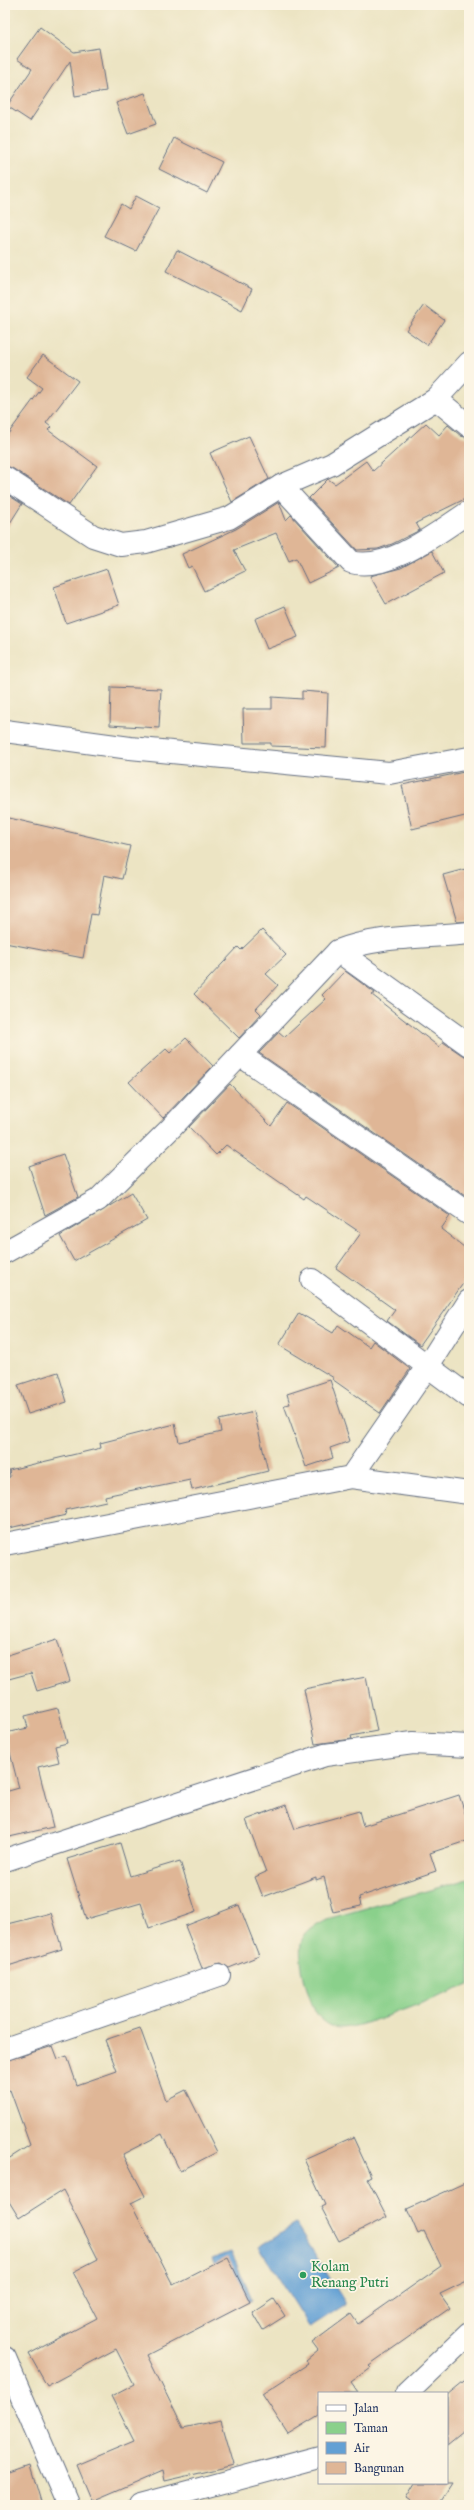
<svg xmlns="http://www.w3.org/2000/svg" width="474" height="2510" viewBox="0 0 474 2510" font-family="'IM FELL English',serif">
	<style>
		.green { fill: #8ad08b; stroke: #528074 }
		.water { fill: #63a0d4; stroke: #3f6899 }
		.building { fill: #dfb696 }
		.lines { fill: none; stroke-linecap: round; stroke-linejoin: round }
		.minor-casing { stroke: #646e81; stroke-width: 24 }
		.trunk-casing { stroke: #646e81; stroke-width: 24 }
		.minor { stroke: #fff; stroke-width: 22 }
		.trunk { stroke: #fff; stroke-width: 22 }
		.leisure-dot { fill: #2e9e5b; stroke: #fcf5e5; stroke-width: 1.5 }
		.labels { text-anchor: middle; dominant-baseline: central; stroke-width: 3.5; stroke-linejoin: round; paint-order: stroke }
		.leisure-label { font-size: 14px; fill: #27864d; stroke: #fcf5e5; text-anchor: start }
	</style>
	<rect width="100%" height="100%" fill="#fcf5e5"/>
	<filter id="ink" filterUnits="userSpaceOnUse"><feTurbulence type="fractalNoise" baseFrequency=".025" numOctaves="2"/><feDisplacementMap in="SourceGraphic" scale="8" xChannelSelector="R" yChannelSelector="G"/><feConvolveMatrix kernelMatrix="1 2 1 2 8 2 1 2 1" color-interpolation-filters="sRGB"/></filter>
	<filter id="wash" filterUnits="userSpaceOnUse"><feTurbulence type="fractalNoise" baseFrequency=".012" numOctaves="4" result="noise"/><feDisplacementMap in="SourceGraphic" scale="16" xChannelSelector="R" yChannelSelector="G"/><feGaussianBlur stdDeviation="0.9" result="paint"/><feColorMatrix in="noise" values="0 0 0 0 0 0 0 0 0 0 0 0 0 0 0 0 0 1.4 0 .05"/><feComposite in="paint" operator="in"/></filter>
	<g filter="url(#wash)">
		<rect width="100%" height="100%" fill="#ece4c3"/>
		<path class="green" d="M 469,1879 L 469,1985 C 445,1993 359,2030 339,2028 C 330,2027 322,2021 317,2014 C 308,1999 296,1956 302,1940 C 306,1929 318,1924 327,1919 Z"/>
		<g class="water">
			<path d="M 296,2224 L 346,2304 L 310,2327 L 259,2247 Z"/>
			<path d="M 231,2252 L 252,2299 L 235,2308 L 212,2259 Z"/>
		</g>
		<g id="blocks">
			<g class="building">
				<path d="M 40,27 L 74,52 L 99,48 L 106,91 L 75,96 L 70,61 L 30,121 L 7,106 L 32,69 L 17,59 Z"/>
				<path d="M 145,93 L 156,124 L 128,134 L 116,103 Z"/>
				<path d="M 174,138 L 222,162 L 207,193 L 159,169 Z"/>
				<path d="M 136,196 L 159,208 L 136,251 L 104,236 L 121,204 L 129,209 Z"/>
				<path d="M 177,250 L 252,289 L 242,310 L 166,271 Z"/>
				<path d="M 424,305 L 444,320 L 427,345 L 406,330 Z"/>
				<path d="M 43,355 L 78,381 L 46,423 L 51,427 L 48,430 L 97,466 L 69,505 L 12,468 L 5,466 L 5,438 L 42,388 L 27,377 Z"/>
				<path d="M 426,423 L 439,435 L 448,425 L 461,436 L 469,438 L 469,497 L 416,523 L 420,530 L 392,544 L 378,549 L 357,550 L 309,498 L 328,479 L 335,484 L 366,461 L 373,471 Z"/>
				<path d="M 249,436 L 269,479 L 232,502 L 210,453 Z"/>
				<path d="M 5,493 L 22,504 L 5,531 Z"/>
				<path d="M 279,502 L 286,520 L 291,515 L 339,568 L 308,583 L 296,558 L 289,561 L 276,533 L 234,550 L 245,571 L 204,591 L 192,566 L 188,568 L 182,554 L 236,529 Z"/>
				<path d="M 432,551 L 444,573 L 386,604 L 370,576 L 401,568 Z"/>
				<path d="M 107,569 L 119,605 L 66,623 L 54,587 Z"/>
				<path d="M 285,606 L 298,637 L 267,649 L 255,619 Z"/>
				<path d="M 111,687 L 161,689 L 159,728 L 110,725 Z"/>
				<path d="M 302,691 L 328,693 L 326,748 L 271,746 L 271,743 L 244,743 L 243,709 L 272,709 L 272,697 L 302,699 Z"/>
				<path d="M 469,771 L 469,815 L 412,829 L 402,785 Z"/>
				<path d="M 5,817 L 130,846 L 122,879 L 104,875 L 97,915 L 91,914 L 83,958 L 5,943 Z"/>
				<path d="M 469,868 L 469,921 L 457,922 L 443,875 Z"/>
				<path d="M 262,930 L 286,955 L 266,974 L 278,985 L 256,1009 L 261,1014 L 239,1038 L 194,994 L 238,947 L 241,950 Z"/>
				<path d="M 345,971 L 375,993 L 372,995 L 439,1047 L 443,1042 L 462,1055 L 469,1057 L 469,1192 L 465,1196 L 259,1053 L 279,1032 L 285,1037 L 326,999 L 322,995 Z"/>
				<path d="M 186,1038 L 213,1066 L 163,1118 L 129,1082 L 166,1049 L 170,1053 Z"/>
				<path d="M 230,1084 L 271,1126 L 287,1103 L 450,1216 L 441,1229 L 469,1251 L 469,1275 L 420,1345 L 387,1321 L 395,1310 L 336,1268 L 361,1233 L 306,1196 L 304,1199 L 226,1145 L 216,1155 L 189,1127 Z"/>
				<path d="M 63,1154 L 78,1197 L 45,1215 L 29,1166 Z"/>
				<path d="M 131,1193 L 147,1220 L 74,1261 L 60,1236 Z"/>
				<path d="M 299,1313 L 333,1333 L 338,1325 L 369,1347 L 373,1341 L 410,1369 L 380,1413 L 332,1379 L 334,1378 L 279,1345 Z"/>
				<path d="M 58,1372 L 67,1402 L 28,1414 L 18,1385 Z"/>
				<path d="M 330,1380 L 350,1441 L 330,1448 L 333,1458 L 306,1467 L 284,1405 L 290,1404 L 287,1394 Z"/>
				<path d="M 254,1412 L 268,1471 L 192,1490 L 190,1480 L 152,1488 L 152,1486 L 105,1496 L 106,1501 L 65,1510 L 66,1515 L 5,1529 L 5,1478 L 10,1477 L 9,1470 L 101,1448 L 100,1443 L 175,1424 L 179,1442 L 221,1432 L 219,1420 Z"/>
				<path d="M 57,1639 L 70,1681 L 37,1691 L 31,1673 L 5,1680 L 5,1656 Z"/>
				<path d="M 366,1677 L 377,1731 L 351,1736 L 352,1739 L 315,1744 L 304,1689 Z"/>
				<path d="M 58,1708 L 67,1743 L 55,1746 L 59,1762 L 38,1767 L 53,1827 L 5,1838 L 5,1792 L 19,1788 L 5,1733 L 28,1728 L 25,1716 Z"/>
				<path d="M 459,1795 L 469,1825 L 469,1840 L 430,1853 L 436,1871 L 359,1897 L 361,1906 L 333,1912 L 324,1877 L 316,1880 L 316,1877 L 263,1897 L 255,1877 L 266,1872 L 246,1820 L 286,1805 L 295,1829 L 359,1811 L 363,1826 Z"/>
				<path d="M 120,1843 L 130,1876 L 180,1861 L 196,1912 L 149,1928 L 141,1903 L 86,1919 L 67,1859 Z"/>
				<path d="M 239,1905 L 259,1956 L 229,1968 L 221,1963 L 202,1968 L 185,1926 Z"/>
				<path d="M 51,1913 L 62,1949 L 5,1967 L 5,1937 L 10,1936 L 7,1924 Z"/>
				<path d="M 140,2028 L 166,2100 L 186,2090 L 217,2152 L 180,2171 L 162,2134 L 123,2154 L 145,2196 L 131,2203 L 173,2285 L 228,2257 L 250,2302 L 147,2355 L 183,2428 L 221,2420 L 234,2465 L 164,2481 L 162,2471 L 92,2501 L 77,2465 L 134,2441 L 111,2396 L 134,2384 L 116,2349 L 47,2386 L 29,2354 L 97,2318 L 73,2272 L 98,2259 L 63,2190 L 19,2218 L 5,2195 L 5,2161 L 30,2145 L 10,2090 L 5,2092 L 5,2061 L 53,2046 L 58,2059 L 67,2056 L 77,2085 L 117,2071 L 105,2040 Z"/>
				<path d="M 353,2137 L 371,2176 L 367,2178 L 387,2217 L 339,2241 L 321,2207 L 325,2205 L 304,2159 Z"/>
				<path d="M 469,2181 L 469,2280 L 440,2294 L 450,2308 L 369,2365 L 371,2367 L 351,2382 L 359,2393 L 319,2393 L 319,2415 L 288,2434 L 262,2394 L 308,2364 L 306,2361 L 318,2351 L 312,2343 L 351,2314 L 358,2324 L 441,2266 L 424,2231 L 418,2234 L 407,2209 Z"/>
				<path d="M 274,2299 L 285,2316 L 263,2330 L 253,2313 Z"/>
				<path d="M 469,2377 L 469,2427 L 447,2445 L 447,2395 Z"/>
				<path d="M 30,2465 L 42,2505 L 5,2505 L 5,2474 Z"/>
				<path d="M 415,2483 L 453,2483 L 439,2505 L 416,2505 L 406,2498 Z"/>
			</g>
		</g>
	</g>
	<g filter="url(#ink)">
		<use href="#blocks" fill-opacity="0" stroke="#646e81" stroke-width="1"/>
		<g class="lines">
			<defs>
				<g id="minor">
					<path d="M 436,399 L 469,426"/>
					<path d="M 5,478 L 93,536 L 121,545 L 146,542 L 229,518 L 281,486 L 332,464 L 436,399 L 469,363"/>
					<path d="M 281,486 L 351,562 C 389,572 438,532 469,512"/>
					<path d="M 5,731 L 130,748 L 389,773 L 469,758"/>
					<path d="M 338,951 L 469,1045"/>
					<path d="M 240,1055 L 469,1214"/>
					<path d="M 5,1252 L 98,1200 L 171,1128 L 338,951 C 379,935 425,938 469,933"/>
					<path d="M 312,1280 L 469,1397"/>
					<path d="M 351,1477 L 469,1493"/>
					<path d="M 5,1544 L 351,1477 L 427,1367 L 469,1301"/>
					<path d="M 5,1860 L 325,1755 L 413,1743 L 469,1746"/>
					<path d="M 5,2049 L 219,1975"/>
					<path d="M 407,2393 L 469,2334"/>
					<path d="M 140,2505 L 319,2457"/>
				</g>
				<path id="trunk" d="M 5,2358 L 68,2505"/>
			</defs>
			<use href="#minor" class="minor-casing"/>
			<use href="#trunk" class="trunk-casing"/>
			<use href="#minor" class="minor"/>
			<use href="#trunk" class="trunk"/>
		</g>
	</g>
	<circle class="leisure-dot" cx="303" cy="2275" r="4"/>
	<g class="labels">
		<g class="leisure-label">
			<text x="311" y="2267">Kolam<tspan x="311" dy="16">Renang Putri</tspan></text>
		</g>
	</g>
	<rect width="474" height="2510" fill="none" stroke="#fcf5e5" stroke-width="20"/>
	<rect x="318" y="2392" width="130" height="92" fill="#fcf5e5" stroke="#a2a6af"/>
	<rect x="326" y="2405" width="20" height="6" fill="#ffffff" stroke="#a2a6af"/>
	<text x="354" y="2412" font-size="12" fill="#1b2f5e">Jalan</text>
	<rect x="326" y="2422" width="20" height="12" fill="#8ad08b" stroke="#a2a6af"/>
	<text x="354" y="2432" font-size="12" fill="#1b2f5e">Taman</text>
	<rect x="326" y="2442" width="20" height="12" fill="#63a0d4" stroke="#a2a6af"/>
	<text x="354" y="2452" font-size="12" fill="#1b2f5e">Air</text>
	<rect x="326" y="2462" width="20" height="12" fill="#dfb696" stroke="#a2a6af"/>
	<text x="354" y="2472" font-size="12" fill="#1b2f5e">Bangunan</text>
</svg>
